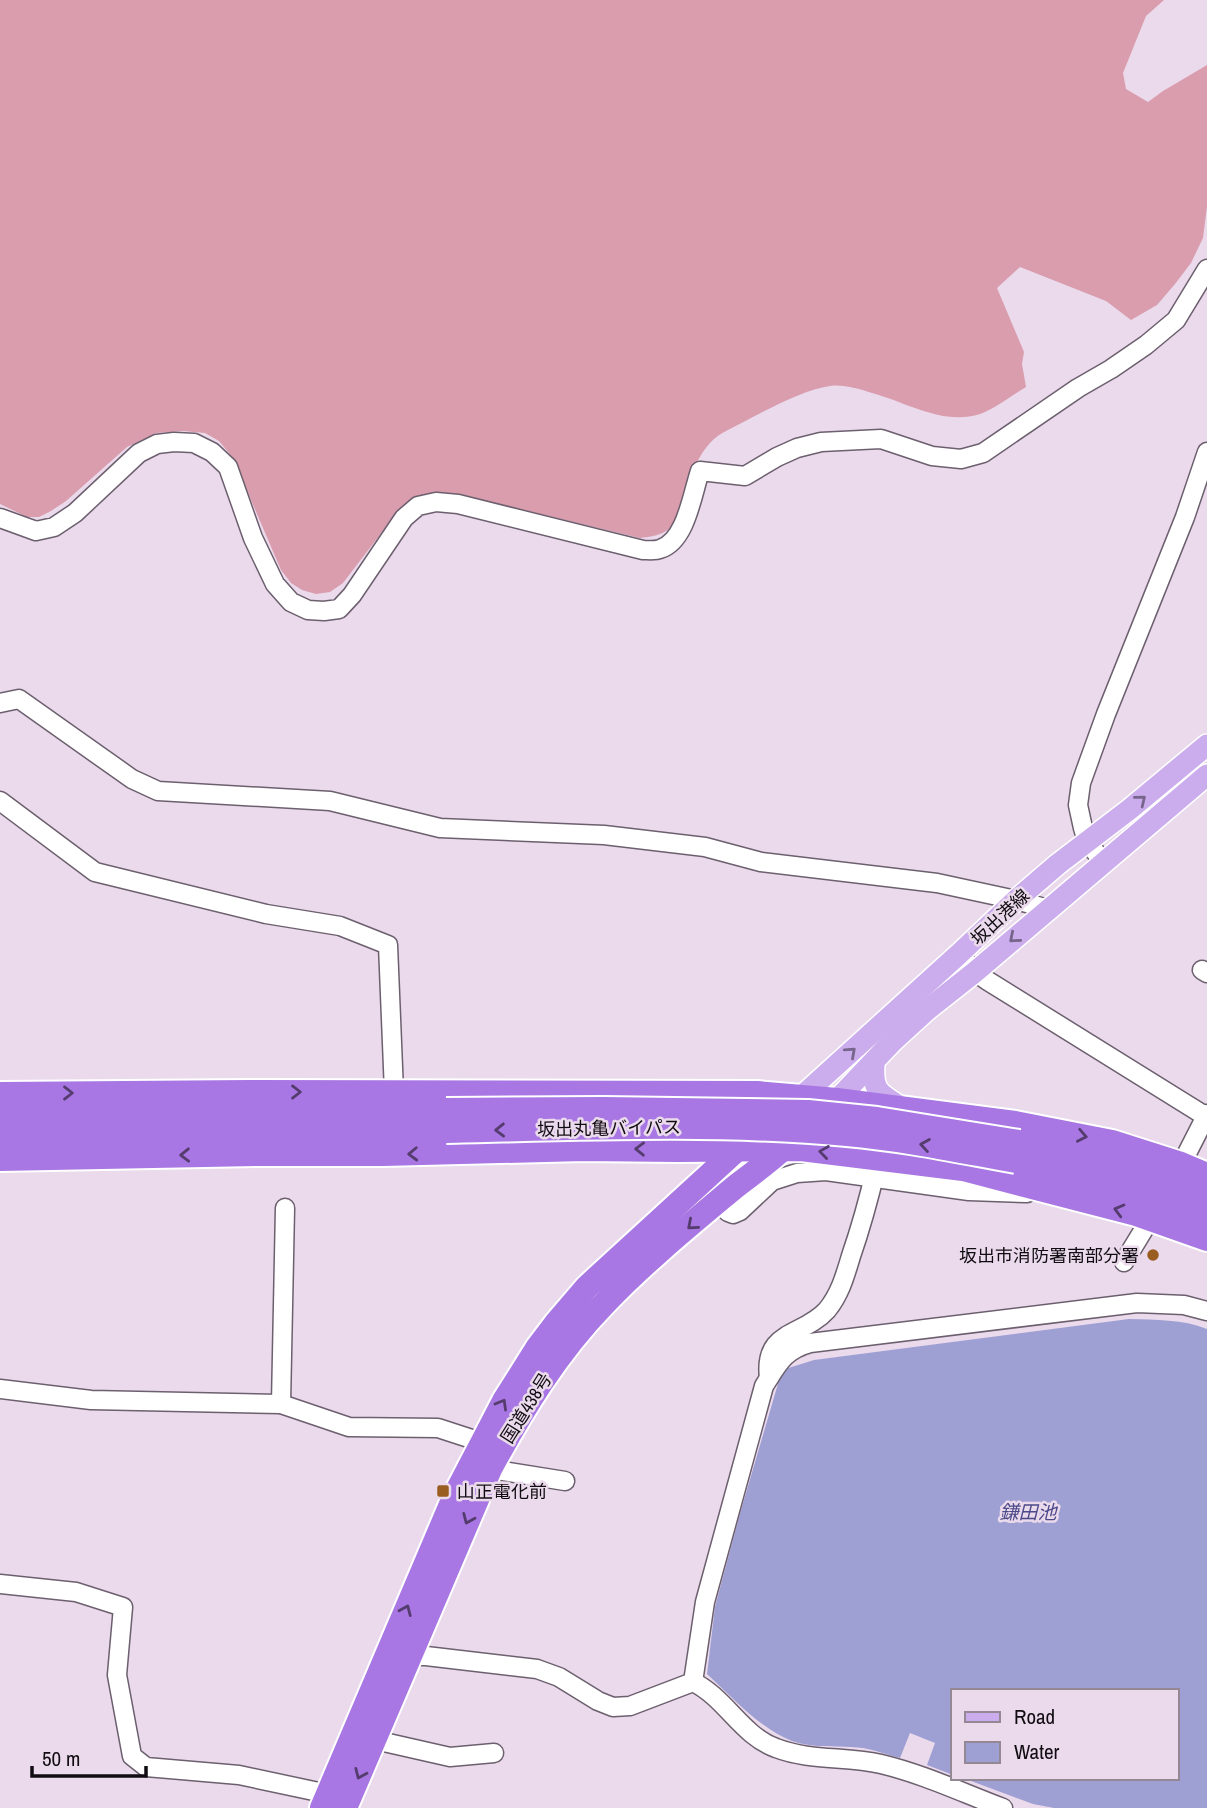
<svg xmlns="http://www.w3.org/2000/svg" width="1207" height="1808" viewBox="0 0 1207 1808" font-family="'Archivo Narrow','Noto Sans JP',sans-serif">
	<style>
		.forest { fill: #d99dad }
		.water { fill: #9ea0d3 }
		.lines { fill: none; stroke-linecap: round; stroke-linejoin: round }
		.minor-casing { stroke: #6c5f6e; stroke-width: 21 }
		.major-casing { stroke: #fff; stroke-width: 24 }
		.highway-casing { stroke: #fff; stroke-width: 28 }
		.minor { stroke: #fff; stroke-width: 18 }
		.major { stroke: #cbadee; stroke-width: 21 }
		.highway { stroke: #a877e3; stroke-width: 24 }
		.highway-bridge-casing { stroke: #fff; stroke-width: 28; stroke-linecap: butt }
		.highway-bridge { stroke: #a877e3; stroke-width: 24 }
		.oneway { stroke: #77658b }
		.oneway2 { stroke: #553c6f }
		.poi-dot { fill: #9a5d21; stroke: #eadaec; stroke-width: 2.5 }
		.labels { text-anchor: middle; dominant-baseline: central; stroke-width: 5; stroke-linejoin: round; paint-order: stroke }
		.street-label { font-size: 18px; fill: #110c11; stroke: #eadaec }
		.poi-label { font-size: 18px; fill: #110c11; stroke: #eadaec; text-anchor: end }
		.water-label { font-size: 19px; font-style: italic; fill: #4c4a8a; stroke: #eadaec }
	</style>
	<rect width="100%" height="100%" fill="#eadaec"/>
	<path class="forest" d="M 0,0 L 1164,0 L 1146,16 L 1123,73 L 1126,89 L 1148,102 L 1163,91 L 1207,65 L 1207,206 L 1203,238 L 1191,263 L 1175,284 L 1157,305 L 1131,320 L 1106,301 L 1020,267 L 997,288 L 1024,352 L 1022,364 L 1026,387 C 1012,395 994,409 980,414 C 943,426 906,402 872,393 C 859,389 843,384 830,386 C 800,390 756,416 728,430 C 699,443 691,477 681,504 C 678,514 674,526 666,531 C 658,536 648,537 640,538 L 457,494 L 433,495 L 415,501 L 399,510 L 343,583 L 330,592 L 316,594 L 302,590 L 291,583 L 281,570 L 233,458 L 219,441 L 205,433 L 183,431 L 156,433 L 127,447 L 66,501 L 51,511 L 39,517 L 27,517 L 0,504 Z"/>
	<path class="water" d="M 1129,1319 C 1156,1320 1182,1319 1207,1329 L 1207,1808 L 1054,1808 L 1033,1804 L 963,1778 L 1177,1778 L 1177,1691 L 953,1691 L 953,1775 L 927,1765 L 935,1743 L 910,1733 L 900,1758 C 888,1755 875,1750 863,1748 C 840,1745 814,1749 792,1741 C 759,1728 732,1697 707,1674 L 715,1607 L 739,1517 L 782,1370 L 814,1360 Z"/>
	<g class="lines">
		<defs>
			<g id="minor">
				<path d="M 0,518 L 36,531 L 54,527 L 75,513 L 139,453 L 157,444 L 174,442 L 194,443 L 212,452 L 228,467 L 253,538 L 275,584 L 291,602 L 308,610 L 324,611 L 339,609 L 352,595 L 404,518 L 418,506 L 436,502 L 458,504 L 643,550 C 648,550 655,551 660,549 C 686,541 692,495 700,471 L 745,476 L 777,457 L 797,448 L 821,442 L 881,439 L 932,456 L 961,459 L 983,453 L 1078,388 L 1111,369 L 1146,345 L 1176,320 L 1207,269"/>
				<path d="M 0,703 L 19,699 L 132,779 L 158,791 L 330,801 L 440,828 L 604,835 L 705,847 L 761,862 L 937,883 L 1016,900 L 1048,909"/>
				<path d="M 0,801 L 95,872 L 266,914 L 340,926 L 388,945 L 394,1092"/>
				<path d="M 1103,862 L 1087,841 L 1083,828 L 1078,805 L 1081,783 L 1106,714 L 1185,517 L 1207,452"/>
				<path d="M 959,954 L 975,972 L 988,981 L 1207,1117"/>
				<path d="M 1202,970 L 1207,973"/>
				<path d="M 1178,1171 L 1207,1114"/>
				<path d="M 709,1195 L 728,1212 L 733,1214 L 740,1211 L 772,1181 L 797,1173 L 826,1171 L 969,1191 L 1027,1193"/>
				<path d="M 1124,1262 L 1155,1211"/>
				<path d="M 769,1378 C 763,1329 803,1337 827,1310 C 840,1294 845,1276 851,1256 C 861,1227 869,1198 876,1168"/>
				<path d="M 0,1389 L 91,1400 L 281,1404 L 349,1427 L 438,1428 L 481,1442"/>
				<path d="M 281,1404 L 285,1208"/>
				<path d="M 490,1469 L 565,1481"/>
				<path d="M 0,1584 L 76,1592 L 123,1607 L 117,1675 L 132,1756 L 146,1767 L 239,1775 L 328,1794 L 336,1797"/>
				<path d="M 401,1656 L 426,1656 L 537,1669 L 559,1677 L 598,1701 L 613,1707 L 630,1706 L 693,1682 C 725,1697 742,1736 776,1748 C 810,1761 846,1756 881,1764 C 923,1774 963,1793 1003,1808"/>
				<path d="M 693,1682 L 705,1602 L 764,1386 C 778,1364 784,1350 810,1343 L 1137,1303 L 1184,1305 L 1207,1311"/>
				<path d="M 375,1740 L 450,1757 L 494,1753"/>
			</g>
			<g id="major">
				<path d="M 874,1063 C 872,1092 879,1093 902,1108"/>
				<path d="M 800,1098 L 959,954 L 1016,900 L 1058,864 L 1130,809 L 1207,745"/>
				<path d="M 837,1100 L 892,1042 L 927,1010 L 975,972 L 1207,775"/>
			</g>
			<g id="highway">
				<path d="M 0,1094 L 250,1092 L 757,1093 L 837,1100 L 1015,1123 L 1112,1142 L 1181,1164 L 1207,1175"/>
				<path d="M 0,1115 L 446,1110"/>
				<path d="M 0,1137 L 446,1131"/>
				<path d="M 1019,1142 C 1082,1158 1147,1172 1207,1195"/>
				<path d="M 0,1159 L 256,1154 L 383,1154 L 583,1149 L 679,1150 L 801,1149 L 963,1169 L 1136,1214 L 1207,1239"/>
				<path d="M 1016,1161 L 1095,1181 L 1207,1218"/>
				<path d="M 322,1808 L 455,1495 L 504,1401 L 538,1347 L 557,1322 L 587,1287 L 742,1145"/>
				<path d="M 345,1808 L 490,1469 C 522,1410 557,1352 604,1304 C 643,1263 692,1223 735,1187 C 752,1174 770,1161 785,1147"/>
			</g>
		</defs>
		<use href="#minor" class="minor-casing"/>
		<use href="#major" class="major-casing"/>
		<use href="#highway" class="highway-casing"/>
		<use href="#minor" class="minor"/>
		<use href="#major" class="major"/>
		<use href="#highway" class="highway"/>
		<defs>
			<g id="highway-bridge">
				<path d="M 446,1110 L 604,1109 L 808,1112 L 877,1119 L 1019,1142"/>
				<path d="M 446,1131 C 580,1128 714,1122 847,1134 C 904,1139 960,1151 1016,1161"/>
			</g>
		</defs>
		<use href="#highway-bridge" class="highway-bridge-casing"/>
		<use href="#highway-bridge" class="highway-bridge"/>
	</g>
	<defs><path id="oneway-chevron" d="M-2-3.5L2.5 0L-2 3.5" fill="none" stroke-width="1.6" stroke-linecap="round" stroke-linejoin="round" transform="scale(1.75)"/></defs>
	<g class="oneway">
		<use href="#oneway-chevron" transform="translate(1141 800) rotate(-39)"/>
		<use href="#oneway-chevron" transform="translate(1014 938) rotate(139)"/>
		<use href="#oneway-chevron" transform="translate(851 1052) rotate(-42)"/>
	</g>
	<g class="oneway2">
		<use href="#oneway-chevron" transform="translate(296 1092)"/>
		<use href="#oneway-chevron" transform="translate(68 1093)"/>
		<use href="#oneway-chevron" transform="translate(500 1130) rotate(179)"/>
		<use href="#oneway-chevron" transform="translate(1082 1136) rotate(11)"/>
		<use href="#oneway-chevron" transform="translate(925 1145) rotate(-171)"/>
		<use href="#oneway-chevron" transform="translate(640 1149) rotate(-179)"/>
		<use href="#oneway-chevron" transform="translate(824 1152) rotate(-172)"/>
		<use href="#oneway-chevron" transform="translate(413 1154) rotate(178)"/>
		<use href="#oneway-chevron" transform="translate(185 1155) rotate(179)"/>
		<use href="#oneway-chevron" transform="translate(1119 1210) rotate(-165)"/>
		<use href="#oneway-chevron" transform="translate(692 1225) rotate(139)"/>
		<use href="#oneway-chevron" transform="translate(502 1404) rotate(-60)"/>
		<use href="#oneway-chevron" transform="translate(468 1519) rotate(113)"/>
		<use href="#oneway-chevron" transform="translate(406 1610) rotate(-67)"/>
		<use href="#oneway-chevron" transform="translate(360 1774) rotate(114)"/>
	</g>
	<g class="poi-dot">
		<circle cx="1153" cy="1255" r="7"/>
		<rect x="436" y="1484" width="14" height="14" rx="3.5"/>
	</g>
	<g class="labels">
		<g class="street-label">
			<text transform="translate(1000 917) rotate(-43)">坂出港線</text>
			<text transform="translate(609 1128) rotate(-1)">坂出丸亀バイパス</text>
			<text transform="translate(526 1408) rotate(-58)">国道438号</text>
		</g>
		<g class="poi-label">
			<text x="1139" y="1255">坂出市消防署南部分署</text>
			<text x="457" y="1491" text-anchor="start">山正電化前</text>
		</g>
		<g class="water-label">
			<text x="1028" y="1512">鎌田池</text>
		</g>
	</g>
	<rect x="951" y="1689" width="228" height="91" fill="#eadaec" stroke="#938894" stroke-width="2"/>
	<rect x="965" y="1712" width="35" height="10" fill="#cbadee" stroke="#938894" stroke-width="2"/>
	<text x="1014" y="1724" font-size="21" fill="#110c11">Road</text>
	<rect x="965" y="1742" width="35" height="21" fill="#9ea0d3" stroke="#938894" stroke-width="2"/>
	<text x="1014" y="1759" font-size="21" fill="#110c11">Water</text>
	<path d="M32 1766v10h114v-10" fill="none" stroke="#110c11" stroke-width="3.5"/>
	<text x="42" y="1766" font-size="21" fill="#110c11" stroke="#eadaec" stroke-width="5" paint-order="stroke">50 m</text>
</svg>
